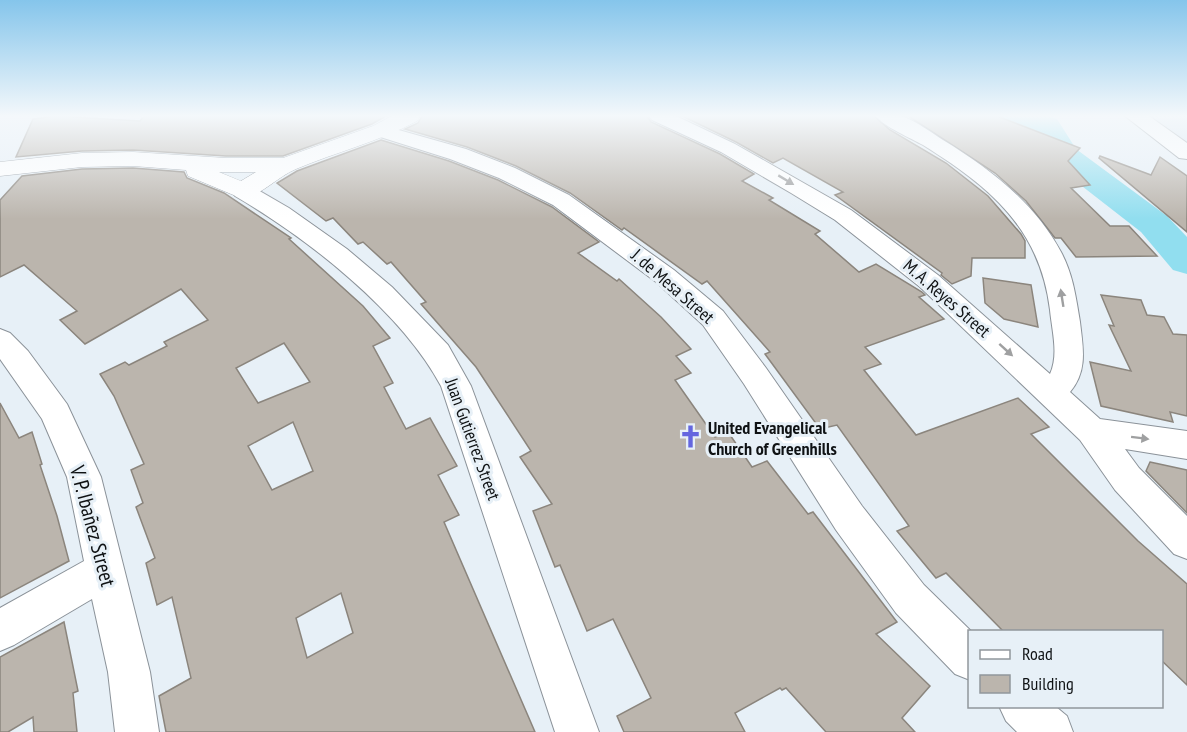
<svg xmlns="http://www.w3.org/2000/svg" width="1187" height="732" viewBox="0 0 1187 732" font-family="'PT Sans Narrow',sans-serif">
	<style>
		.built { fill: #d6e4f0 }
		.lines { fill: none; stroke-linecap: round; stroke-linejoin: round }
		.river { fill: #91deef; fill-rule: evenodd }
		.building { fill: #bbb5ad; stroke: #8b857d; stroke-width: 1.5; fill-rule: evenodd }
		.minor-casing { stroke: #8b9299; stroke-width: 2 }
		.tertiary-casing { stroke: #8b9299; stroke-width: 1 }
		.minor { fill: #fff; fill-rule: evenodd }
		.tertiary { fill: #fff; fill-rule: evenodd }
		.oneway { fill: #9fa0a1 }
		.labels { text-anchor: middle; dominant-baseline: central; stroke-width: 6; stroke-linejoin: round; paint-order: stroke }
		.street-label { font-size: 18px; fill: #0f1214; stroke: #e7f0f7 }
		.poi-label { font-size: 18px; font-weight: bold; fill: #0f1214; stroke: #e7f0f7; text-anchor: start }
		.near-street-label { font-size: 21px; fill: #0f1214; stroke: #e7f0f7 }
	</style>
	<rect width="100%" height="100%" fill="#e7f0f7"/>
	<path class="built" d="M 1149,116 L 1187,116 L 1187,143 Z"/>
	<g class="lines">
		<path class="river" d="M 996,116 L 1047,116 L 1057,119 L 1076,149 L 1167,216 L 1187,237 L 1187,274 L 1173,270 L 1141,232 L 1051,162 L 1034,132 L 1000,123 Z"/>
	</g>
	<g class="building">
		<path d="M 57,116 L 140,121 L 144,116 L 386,116 L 372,124 L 283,156 L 226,156 L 133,150 L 82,151 L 16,157 L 33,119 Z"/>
		<path d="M 422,116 L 647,116 L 651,122 L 720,154 L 754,174 L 742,181 L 773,198 L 769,200 L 820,231 L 815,234 L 859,272 L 876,264 L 922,292 L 925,295 L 919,297 L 944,319 L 865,347 L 881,364 L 864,370 L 916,435 L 1018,398 L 1049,427 L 1031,434 L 1138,541 L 1187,584 L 1187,685 L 1161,660 L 1161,632 L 1004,632 L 946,573 L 936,578 L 897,531 L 909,526 L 837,425 L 820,429 L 765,354 L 770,352 L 707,281 L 702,284 L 624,228 L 622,230 L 570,193 L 516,166 L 467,147 L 405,129 L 418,123 Z"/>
		<path d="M 682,116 L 874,116 L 890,130 L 946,163 L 988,196 L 1021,234 L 1025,241 L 1025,258 L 972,258 L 971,276 L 952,284 L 941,275 L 942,273 L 835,195 L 843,192 L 783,158 L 773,163 L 736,142 Z"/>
		<path d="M 908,116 L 997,116 L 1080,148 L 1068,161 L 1090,185 L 1071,188 L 1110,226 L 1129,226 L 1157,256 L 1076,257 L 1061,238 L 1055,238 L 1026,201 L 995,173 Z"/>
		<path d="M 381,140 L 449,161 L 498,180 L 552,207 L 599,242 L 578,253 L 617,281 L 619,279 L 661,317 L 691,349 L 676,356 L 691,373 L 675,380 L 715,437 L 728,432 L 752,467 L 767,461 L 808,514 L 813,512 L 897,622 L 876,634 L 930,686 L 902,718 L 915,732 L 826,732 L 786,688 L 782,690 L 780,688 L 735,713 L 745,732 L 624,732 L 617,716 L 651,698 L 613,619 L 587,631 L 560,565 L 555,567 L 533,511 L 552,504 L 520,457 L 531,451 L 476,367 L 421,304 L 426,302 L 391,262 L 387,264 L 363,242 L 358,244 L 333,218 L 326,221 L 277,183 L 297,171 Z"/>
		<path d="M 1100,156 L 1151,175 L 1160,157 L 1187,176 L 1187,232 L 1099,158 Z"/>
		<path d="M 133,168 L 184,172 L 187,178 L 224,193 L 291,238 L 289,239 L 363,306 L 390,338 L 373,346 L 393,383 L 384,387 L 406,429 L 430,418 L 457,466 L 438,475 L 459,515 L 444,522 L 535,732 L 166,732 L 159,696 L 191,678 L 172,597 L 157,605 L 146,563 L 155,558 L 136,507 L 143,503 L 131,470 L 144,464 L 114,396 L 100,374 L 125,362 L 129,365 L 167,346 L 164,342 L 208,320 L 181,289 L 85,344 L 60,320 L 77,311 L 24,265 L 0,277 L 0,200 L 22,176 L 82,169 ZM 284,343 L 310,382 L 258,403 L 236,368 ZM 293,422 L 313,471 L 272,490 L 248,446 ZM 341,593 L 353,633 L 307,658 L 296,618 Z"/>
		<path d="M 983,278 L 1031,285 L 1038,327 L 1004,319 L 985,303 Z"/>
		<path d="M 1101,295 L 1141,300 L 1147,315 L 1164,317 L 1173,334 L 1187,335 L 1187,416 L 1170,412 L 1173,422 L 1101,406 L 1090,362 L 1131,371 L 1109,325 L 1114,326 Z"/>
		<path d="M 0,403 L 19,438 L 32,432 L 42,464 L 40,465 L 57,516 L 69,561 L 0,598 Z"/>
		<path d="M 1150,462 L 1187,470 L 1187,513 L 1146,471 Z"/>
		<path d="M 64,622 L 78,691 L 73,693 L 77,732 L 34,732 L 33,717 L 8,732 L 0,732 L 0,657 Z"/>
	</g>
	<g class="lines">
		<defs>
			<g id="minor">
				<path d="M 649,116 L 676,116 L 735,144 L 851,210 L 938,275 L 1050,374 C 1059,355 1052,331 1050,310 C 1040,228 990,187 923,145 C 911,138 884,127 876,116 C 885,116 896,115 904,117 C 917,122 931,132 943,140 C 989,168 1035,203 1061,252 C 1073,274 1076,298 1080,322 C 1083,348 1088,371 1070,392 L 1100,419 L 1187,431 L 1187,459 L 1125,449 L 1139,468 L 1187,516 L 1187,559 L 1174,554 L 1115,490 L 1080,440 L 920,287 L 835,220 L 791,193 L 721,152 L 652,120 Z"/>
				<path d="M 1125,116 L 1149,116 L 1187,143 L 1187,159 L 1179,158 Z"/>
				<path d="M 381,125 L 466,149 L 515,168 L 569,195 L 674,270 L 723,311 L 766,368 L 862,506 L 924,585 L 972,632 L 970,632 L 970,680 L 955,674 L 896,613 L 836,530 L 744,384 L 703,325 L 656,282 L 553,205 L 499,178 L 450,159 L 374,135 L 371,131 L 374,127 Z"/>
				<path d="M 243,184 L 251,186 L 289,208 L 347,249 L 392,287 L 448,345 L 471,386 L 599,732 L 555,732 L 441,386 C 401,311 307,238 235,196 L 232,191 L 235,186 Z"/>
				<path d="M 0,329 L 10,333 L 28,351 L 67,404 L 101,477 L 150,672 L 159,732 L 115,732 L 108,672 L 92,599 L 14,645 L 0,651 L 0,608 L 84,561 L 67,477 L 42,419 L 0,359 Z"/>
				<path d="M 999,706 L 1055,706 L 1067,716 L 1073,732 L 1017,732 L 1006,721 Z"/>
			</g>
			<path id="tertiary" d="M 392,116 L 420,116 L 417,121 C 378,142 336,152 296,169 C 277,177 263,194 243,199 L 188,176 L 186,170 L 133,166 L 82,167 L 0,176 L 0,162 L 82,153 L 133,152 L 226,158 L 283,158 L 373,126 ZM 219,172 L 256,172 L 241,181 Z"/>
		</defs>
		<use href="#minor" class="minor-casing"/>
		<use href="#tertiary" class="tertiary-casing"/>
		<use href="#minor" class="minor"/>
		<use href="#tertiary" class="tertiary"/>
	</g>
	<defs><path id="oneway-solid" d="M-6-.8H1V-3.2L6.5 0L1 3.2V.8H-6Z" transform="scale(1.5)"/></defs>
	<g class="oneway">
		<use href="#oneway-solid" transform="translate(786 180) rotate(31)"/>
		<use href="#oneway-solid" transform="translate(1062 298) rotate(-99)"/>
		<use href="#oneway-solid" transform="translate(1006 350) rotate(42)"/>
		<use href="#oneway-solid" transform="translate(1140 438) rotate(7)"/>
	</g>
	<linearGradient id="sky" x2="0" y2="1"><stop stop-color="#85c5eb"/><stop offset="0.53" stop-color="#f4f8fb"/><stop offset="1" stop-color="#f4f8fb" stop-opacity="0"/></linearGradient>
	<rect width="1187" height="219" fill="url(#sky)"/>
	<defs>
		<symbol id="church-bare" viewBox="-9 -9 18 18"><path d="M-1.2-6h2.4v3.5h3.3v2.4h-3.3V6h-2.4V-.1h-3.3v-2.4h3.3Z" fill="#6466df" stroke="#e7f0f7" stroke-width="2.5" paint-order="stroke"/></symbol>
	</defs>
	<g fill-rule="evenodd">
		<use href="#church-bare" x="674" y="420" width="33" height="33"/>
	</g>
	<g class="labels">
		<g class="street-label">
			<text transform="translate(673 286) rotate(41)">J. de Mesa Street</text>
			<text transform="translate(947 298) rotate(41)">M. A. Reyes Street</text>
			<text transform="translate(473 439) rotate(70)">Juan Gutierrez Street</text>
		</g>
		<g class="poi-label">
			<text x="708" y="427">United Evangelical<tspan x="708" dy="21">Church of Greenhills</tspan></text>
		</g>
		<g class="near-street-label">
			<text transform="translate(93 526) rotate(75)">V. P. Ibañez Street</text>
		</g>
	</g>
	<rect x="968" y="630" width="195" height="78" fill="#e7f0f7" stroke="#91979c" stroke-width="1.5"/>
	<rect x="980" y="650" width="30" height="9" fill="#ffffff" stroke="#91979c" stroke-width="1.5"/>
	<text x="1022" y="660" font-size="18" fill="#0f1214">Road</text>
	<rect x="980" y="675" width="30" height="18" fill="#bbb5ad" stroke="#91979c" stroke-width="1.5"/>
	<text x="1022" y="690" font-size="18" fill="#0f1214">Building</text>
</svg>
